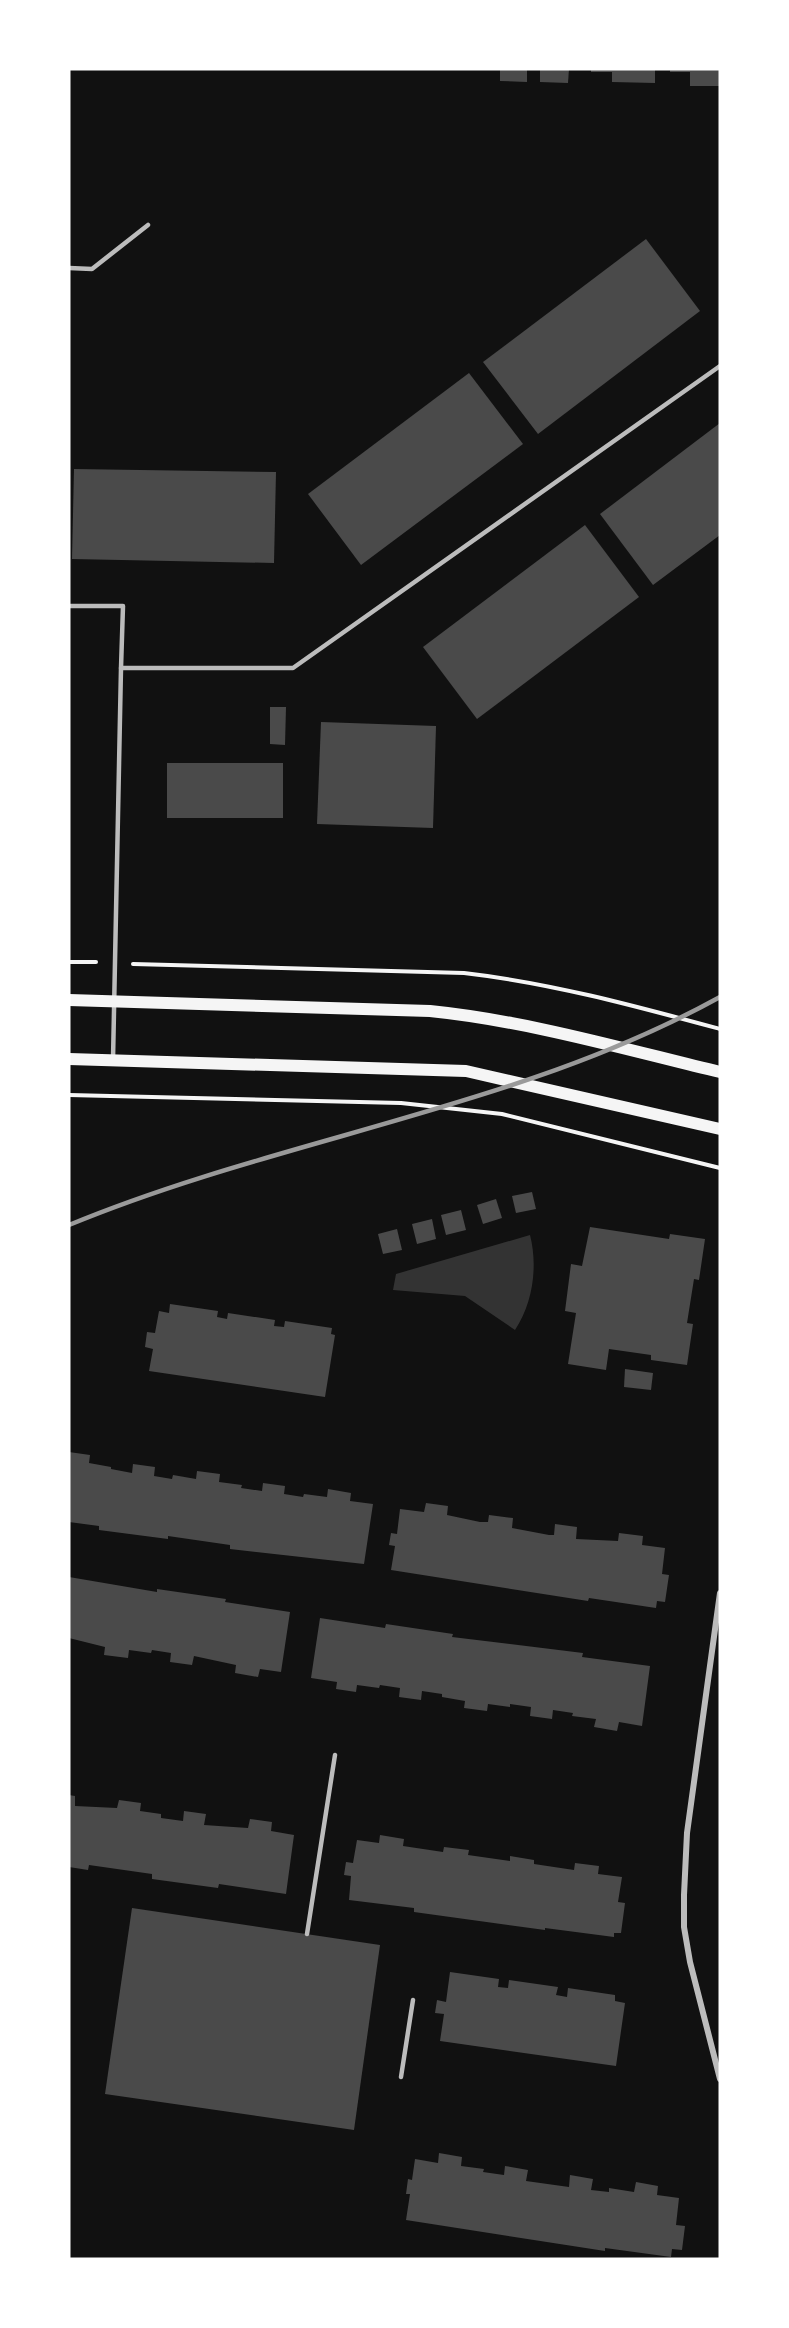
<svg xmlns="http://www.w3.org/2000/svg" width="789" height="2328" viewBox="0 0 789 2328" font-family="'Nunito Sans',sans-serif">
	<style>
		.water { fill: #333 }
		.building { fill: #4a4a4a }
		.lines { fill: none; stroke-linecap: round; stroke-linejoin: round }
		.path { stroke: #f5f5f5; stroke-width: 4 }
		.service { stroke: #bcbcbc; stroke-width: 4.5 }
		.minor { stroke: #bcbcbc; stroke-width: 6 }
		.secondary { stroke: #f5f5f5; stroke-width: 12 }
		.rail { stroke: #9a9a9a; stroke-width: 4.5 }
	</style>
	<rect width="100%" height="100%" fill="#111"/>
	<path class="water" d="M 530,1235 C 538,1266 533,1303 515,1330 L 465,1296 L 393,1290 L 396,1274 Z"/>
	<g class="building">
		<path d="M 500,69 L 527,69 L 527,82 L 500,81 Z"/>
		<path d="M 540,69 L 569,69 L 568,83 L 540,82 Z"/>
		<path d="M 591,69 L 655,69 L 655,83 L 612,82 L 612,72 L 591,72 Z"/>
		<path d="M 670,69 L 720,69 L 720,86 L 690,86 L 690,72 L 670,72 Z"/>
		<path d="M 646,239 L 700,311 L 538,434 L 483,362 Z"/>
		<path d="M 469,373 L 523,444 L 361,565 L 308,494 Z"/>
		<path d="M 720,423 L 720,535 L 653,585 L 600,514 Z"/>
		<path d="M 74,469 L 276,472 L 274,563 L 72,559 Z"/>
		<path d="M 585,525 L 639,597 L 477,719 L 423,647 Z"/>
		<path d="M 270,707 L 286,707 L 285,745 L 270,744 Z"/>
		<path d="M 321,722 L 436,726 L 433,828 L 317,824 Z"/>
		<rect x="167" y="763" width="116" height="55"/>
		<path d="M 532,1192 L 536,1209 L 516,1213 L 512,1196 Z"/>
		<path d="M 496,1199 L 502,1218 L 483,1224 L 477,1205 Z"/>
		<path d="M 461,1210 L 466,1230 L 446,1235 L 441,1215 Z"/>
		<path d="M 432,1219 L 436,1239 L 417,1244 L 412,1224 Z"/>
		<path d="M 590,1227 L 669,1239 L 670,1234 L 705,1239 L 699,1280 L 694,1279 L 687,1323 L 693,1324 L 687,1365 L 651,1360 L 651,1355 L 609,1349 L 606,1370 L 568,1364 L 576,1313 L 565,1311 L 571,1264 L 582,1266 Z"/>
		<path d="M 397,1229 L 402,1250 L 383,1254 L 378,1234 Z"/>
		<path d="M 170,1304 L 218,1311 L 217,1317 L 227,1319 L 228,1313 L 275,1320 L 274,1326 L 284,1327 L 285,1321 L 332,1328 L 331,1334 L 335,1335 L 325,1397 L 149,1371 L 153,1349 L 145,1347 L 147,1332 L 155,1333 L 159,1311 L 169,1313 Z"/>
		<path d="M 625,1369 L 653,1373 L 651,1390 L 624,1387 Z"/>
		<path d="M 69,1452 L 90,1455 L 89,1463 L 111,1467 L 111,1469 L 132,1473 L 133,1464 L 155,1467 L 154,1476 L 172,1479 L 173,1475 L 196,1479 L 197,1471 L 220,1474 L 219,1482 L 242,1485 L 241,1488 L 262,1491 L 263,1483 L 285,1486 L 284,1494 L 303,1497 L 304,1494 L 327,1497 L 328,1489 L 351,1493 L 350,1501 L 373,1504 L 364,1564 L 230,1549 L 230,1545 L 168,1536 L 168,1539 L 99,1530 L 99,1526 L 69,1522 Z"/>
		<path d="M 426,1503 L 448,1506 L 447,1515 L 480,1522 L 488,1522 L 489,1515 L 513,1518 L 512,1528 L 549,1535 L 554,1535 L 555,1524 L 577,1527 L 576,1539 L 618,1541 L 619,1533 L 643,1536 L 642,1545 L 665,1548 L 662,1574 L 669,1575 L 665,1602 L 657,1601 L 656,1608 L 589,1598 L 588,1601 L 391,1570 L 395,1546 L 389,1545 L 391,1533 L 397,1534 L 400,1509 L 424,1512 Z"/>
		<path d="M 69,1577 L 157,1592 L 157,1589 L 226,1599 L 225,1602 L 290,1612 L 281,1672 L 260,1669 L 258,1677 L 235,1673 L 236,1665 L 194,1656 L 192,1665 L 170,1662 L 171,1653 L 152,1650 L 151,1653 L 129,1650 L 128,1658 L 104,1655 L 105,1647 L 69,1638 Z"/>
		<path d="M 320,1618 L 385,1628 L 386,1624 L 453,1634 L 452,1637 L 583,1653 L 582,1657 L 650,1666 L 642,1726 L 619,1722 L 617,1731 L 594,1727 L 596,1719 L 572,1716 L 573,1713 L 553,1710 L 552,1719 L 530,1716 L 531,1707 L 510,1704 L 510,1707 L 488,1704 L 487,1711 L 464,1708 L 465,1701 L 442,1697 L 442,1694 L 422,1691 L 421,1700 L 399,1697 L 400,1688 L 380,1685 L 379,1688 L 357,1685 L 356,1692 L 336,1689 L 337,1682 L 311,1678 Z"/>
		<path d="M 69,1795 L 75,1796 L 75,1806 L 117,1808 L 119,1800 L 141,1803 L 140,1811 L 161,1814 L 161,1818 L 183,1821 L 184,1811 L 206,1814 L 204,1825 L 248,1828 L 250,1819 L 272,1822 L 271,1831 L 294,1835 L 286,1894 L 219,1884 L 218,1888 L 152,1879 L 152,1874 L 89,1865 L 88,1870 L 69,1867 Z"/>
		<path d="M 380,1835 L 404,1839 L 403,1846 L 443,1852 L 444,1847 L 469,1850 L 468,1855 L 510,1861 L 510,1856 L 534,1860 L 534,1864 L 574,1870 L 575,1863 L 599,1866 L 598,1874 L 622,1877 L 618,1902 L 625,1903 L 621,1933 L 614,1933 L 614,1937 L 545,1928 L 545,1930 L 414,1912 L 414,1908 L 349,1900 L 351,1876 L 344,1875 L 346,1862 L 353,1863 L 357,1840 L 379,1843 Z"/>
		<path d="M 132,1908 L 380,1945 L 354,2130 L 105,2094 Z"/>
		<path d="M 450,1972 L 499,1979 L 498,1987 L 508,1988 L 509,1980 L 558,1987 L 556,1995 L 567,1997 L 568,1988 L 615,1995 L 615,2001 L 625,2003 L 616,2066 L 440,2041 L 444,2014 L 435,2013 L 437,2000 L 446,2002 Z"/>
		<path d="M 439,2153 L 462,2157 L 461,2166 L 484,2169 L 483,2172 L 504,2175 L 505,2166 L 528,2170 L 526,2181 L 569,2187 L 570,2175 L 593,2179 L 591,2190 L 609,2192 L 609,2188 L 634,2192 L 636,2182 L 658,2186 L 657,2195 L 679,2198 L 676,2225 L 685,2226 L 682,2250 L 672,2249 L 671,2257 L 605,2248 L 605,2251 L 406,2220 L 410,2194 L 406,2194 L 408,2179 L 412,2180 L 415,2159 L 438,2163 Z"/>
	</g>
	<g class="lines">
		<g class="path">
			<path d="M 69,962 L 96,962"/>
			<path d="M 133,964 L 464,973 C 551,983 635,1006 720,1029"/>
			<path d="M 69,1095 L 401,1103 L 502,1114 L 720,1168"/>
		</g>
		<g class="service">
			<path d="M 69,268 L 92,269 L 148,225"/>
			<path d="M 69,606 L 123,606 L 121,668"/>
			<path d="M 113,1060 L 121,668 L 293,668 L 720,366"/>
			<path d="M 307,1934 L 335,1755"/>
			<path d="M 401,2077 L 413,2000"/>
		</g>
		<path class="minor" d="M 720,1593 L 687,1833 L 684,1895 L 684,1927 L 690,1962 L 720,2079"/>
		<g class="secondary">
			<path d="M 69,1000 L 430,1011 C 528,1021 624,1049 720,1072"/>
			<path d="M 69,1059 L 466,1071 L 720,1129"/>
		</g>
		<path class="rail" d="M 69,1225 C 282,1137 517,1109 720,997"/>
	</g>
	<rect width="789" height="2328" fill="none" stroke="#ffffff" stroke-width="141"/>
</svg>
